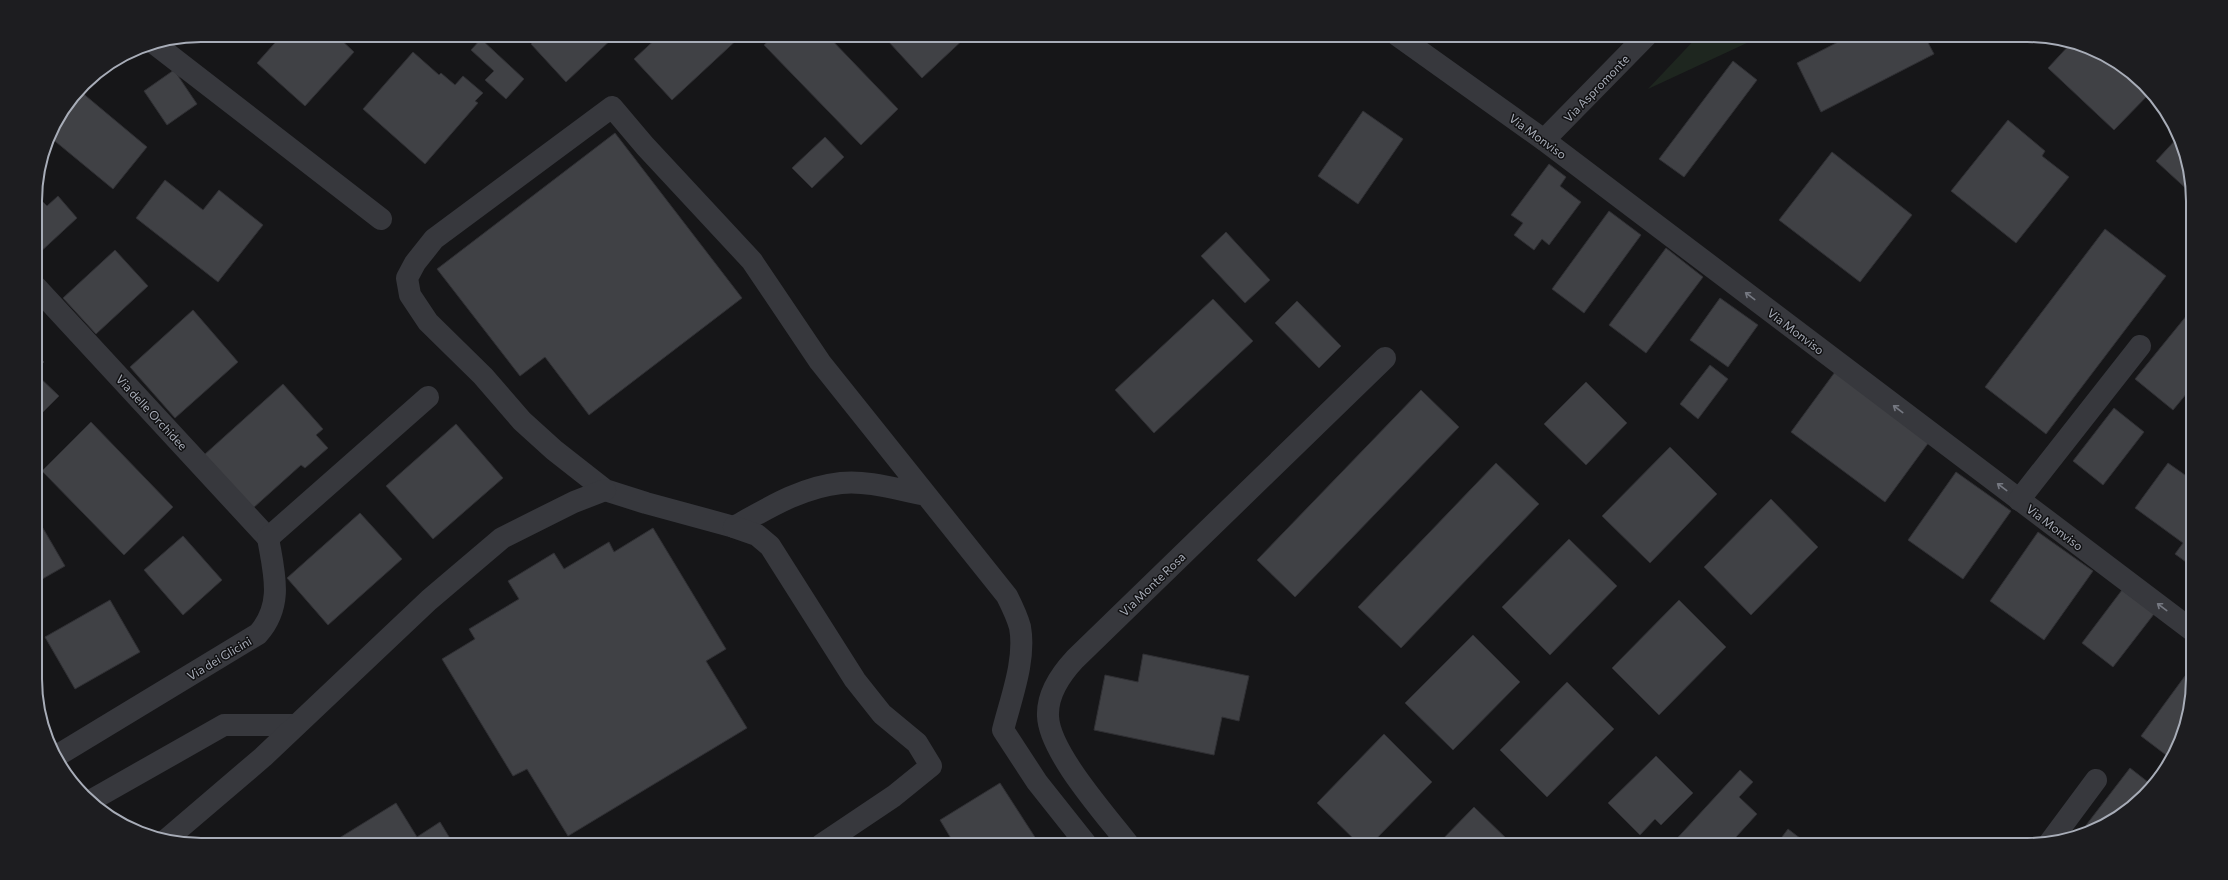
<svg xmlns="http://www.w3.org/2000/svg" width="2228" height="880" viewBox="0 0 2228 880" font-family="Commissioner,sans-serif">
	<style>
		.green { fill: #1e261f }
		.building { fill: #404145; stroke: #303034 }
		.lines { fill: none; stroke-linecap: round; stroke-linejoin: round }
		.minor { stroke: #37383d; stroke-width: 22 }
		.oneway { stroke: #757881 }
		.labels { text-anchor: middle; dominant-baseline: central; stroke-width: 3; stroke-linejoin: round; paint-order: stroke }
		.street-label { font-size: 12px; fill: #a8adb8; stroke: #111113 }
		.rim { fill: none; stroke: #a8adb8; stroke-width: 2 }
	</style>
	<rect width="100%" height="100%" fill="#161618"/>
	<path class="green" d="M 1699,35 L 1749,35 L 1749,42 L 1648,89 Z"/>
	<g class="building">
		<path d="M 282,35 L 336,35 L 354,52 L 305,106 L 257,63 Z"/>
		<path d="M 540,35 L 616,35 L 566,82 L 531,44 Z"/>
		<path d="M 660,35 L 742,35 L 672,100 L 634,59 Z"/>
		<path d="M 775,35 L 827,35 L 898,109 L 861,145 L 764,45 Z"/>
		<path d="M 895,35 L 968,35 L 922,78 L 888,41 Z"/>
		<path d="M 1840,35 L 1924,35 L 1934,54 L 1821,112 L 1797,63 L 1842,40 Z"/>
		<path d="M 481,39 L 524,79 L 506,99 L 485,80 L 494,71 L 471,50 Z"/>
		<path d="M 2072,42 L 2080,44 L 2128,69 L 2151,92 L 2114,130 L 2048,68 Z"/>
		<path d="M 413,52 L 439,75 L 441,73 L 455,85 L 463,76 L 483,93 L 475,101 L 478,103 L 425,164 L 363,109 Z"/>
		<path d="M 1733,61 L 1757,80 L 1684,177 L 1659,159 Z"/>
		<path d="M 174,70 L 197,104 L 167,125 L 144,91 Z"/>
		<path d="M 80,91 L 147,147 L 113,189 L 50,137 L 52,127 Z"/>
		<path d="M 1363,111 L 1403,139 L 1358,204 L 1318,176 Z"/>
		<path d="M 2008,120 L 2045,151 L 2042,156 L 2069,177 L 2016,243 L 1951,191 Z"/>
		<path d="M 615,133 L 742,298 L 589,415 L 545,357 L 520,376 L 437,269 Z"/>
		<path d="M 2179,136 L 2192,179 L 2192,194 L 2156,161 Z"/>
		<path d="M 825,137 L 844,157 L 812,188 L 792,168 Z"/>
		<path d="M 1832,152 L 1912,215 L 1860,282 L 1779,220 Z"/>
		<path d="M 1549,164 L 1566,177 L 1560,186 L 1581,202 L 1549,245 L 1542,239 L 1534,250 L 1514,235 L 1523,223 L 1511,215 Z"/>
		<path d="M 165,180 L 203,210 L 219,190 L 263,225 L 218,282 L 136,218 Z"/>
		<path d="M 35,194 L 47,206 L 58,196 L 77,218 L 36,256 Z"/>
		<path d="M 1609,211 L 1641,235 L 1584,313 L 1552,289 Z"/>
		<path d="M 2105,229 L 2166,276 L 2046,434 L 1985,387 Z"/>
		<path d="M 1226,232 L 1270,280 L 1245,303 L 1201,256 Z"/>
		<path d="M 1666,248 L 1703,277 L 1646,353 L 1609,325 Z"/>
		<path d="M 115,250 L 148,286 L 96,334 L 63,298 Z"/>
		<path d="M 1720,298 L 1758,325 L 1728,367 L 1690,340 Z"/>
		<path d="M 1213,299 L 1253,341 L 1154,433 L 1115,390 Z"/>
		<path d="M 1297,301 L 1341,346 L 1319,368 L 1275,323 Z"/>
		<path d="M 2192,309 L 2192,387 L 2173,410 L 2135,379 Z"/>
		<path d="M 193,310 L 238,362 L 175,418 L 130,367 Z"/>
		<path d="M 36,354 L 44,362 L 36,370 Z"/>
		<path d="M 1710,365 L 1728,379 L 1698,419 L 1680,404 Z"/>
		<path d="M 1835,372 L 1929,442 L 1885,502 L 1791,432 Z"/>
		<path d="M 36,374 L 59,396 L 37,418 Z"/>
		<path d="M 1586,382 L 1627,423 L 1586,465 L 1544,424 Z"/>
		<path d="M 283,384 L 323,429 L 316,435 L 328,448 L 305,468 L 301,465 L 252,509 L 204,455 Z"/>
		<path d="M 1421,390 L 1459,427 L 1295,597 L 1257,560 Z"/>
		<path d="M 2114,408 L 2144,432 L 2103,485 L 2073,461 Z"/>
		<path d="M 91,422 L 173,507 L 124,555 L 42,471 Z"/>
		<path d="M 456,424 L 503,478 L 433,539 L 386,486 Z"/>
		<path d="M 1670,447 L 1717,494 L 1650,563 L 1602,516 Z"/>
		<path d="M 1496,463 L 1539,504 L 1401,648 L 1358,607 Z"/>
		<path d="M 2168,463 L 2192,480 L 2193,567 L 2175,554 L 2183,543 L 2135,508 Z"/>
		<path d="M 1956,472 L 2011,511 L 1963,579 L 1908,540 Z"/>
		<path d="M 1771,499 L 1818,547 L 1751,615 L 1704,567 Z"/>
		<path d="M 360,513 L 402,559 L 328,625 L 287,578 Z"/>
		<path d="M 37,518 L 65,566 L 37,582 Z"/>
		<path d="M 653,528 L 726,649 L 706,661 L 747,728 L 568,836 L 527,769 L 513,776 L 442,659 L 475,639 L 469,629 L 519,599 L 508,581 L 554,553 L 564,569 L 609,542 L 614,552 Z"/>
		<path d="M 2038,532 L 2093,571 L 2044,640 L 1990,601 Z"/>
		<path d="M 183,536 L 222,580 L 183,615 L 144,570 Z"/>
		<path d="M 1569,539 L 1617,586 L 1550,655 L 1502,607 Z"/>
		<path d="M 2122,590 L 2154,614 L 2113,667 L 2082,643 Z"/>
		<path d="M 110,600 L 140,652 L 75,689 L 45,637 Z"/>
		<path d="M 1679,600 L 1726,647 L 1659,715 L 1612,668 Z"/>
		<path d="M 1473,635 L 1520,682 L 1453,750 L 1405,703 Z"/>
		<path d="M 1143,654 L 1249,676 L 1239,721 L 1222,717 L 1214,755 L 1094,730 L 1105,675 L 1138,682 Z"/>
		<path d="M 2193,665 L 2193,679 L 2184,732 L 2170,758 L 2141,736 Z"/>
		<path d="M 1567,682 L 1614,729 L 1547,797 L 1500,750 Z"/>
		<path d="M 1384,734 L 1432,782 L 1370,845 L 1360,845 L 1317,803 Z"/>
		<path d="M 1656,756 L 1693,793 L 1661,825 L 1655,819 L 1640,835 L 1608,803 Z"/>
		<path d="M 2130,768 L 2153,786 L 2128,811 L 2077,837 Z"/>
		<path d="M 1740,770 L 1753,782 L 1739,797 L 1757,814 L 1736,837 L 1745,845 L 1671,845 Z"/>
		<path d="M 1000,783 L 1040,845 L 944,845 L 952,840 L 940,820 Z"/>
		<path d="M 396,803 L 417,837 L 440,822 L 454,845 L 328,845 Z"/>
		<path d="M 1474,807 L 1513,845 L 1437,845 Z"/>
		<path d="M 1788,829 L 1809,845 L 1776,845 Z"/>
	</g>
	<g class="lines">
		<g class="minor">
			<path d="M 1397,35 L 1544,140 L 2193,631"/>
			<path d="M 155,44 L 381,219"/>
			<path d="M 1544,140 L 1647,35"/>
			<path d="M 36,287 L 268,538"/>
			<path d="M 926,495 C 899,490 868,480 841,483 C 802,487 768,508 734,527 L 646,503 L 605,490 L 554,450 L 522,421 L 483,376 L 428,322 L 410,295 L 407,278 L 415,263 L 434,239 L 612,107 L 645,146 L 752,261 L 820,362 L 1007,596 C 1012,606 1017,616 1020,627 C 1026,660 1011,698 1003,730 L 1037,782 L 1087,845"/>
			<path d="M 2019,500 L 2140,346"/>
			<path d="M 734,527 L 757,535 L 770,546 L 855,680 L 882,714 L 917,743 L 931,766 L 894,796 L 821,845"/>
			<path d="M 55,757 L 258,634 C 284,605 274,573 268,538 L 428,397"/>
			<path d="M 90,801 L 224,725 L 296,725"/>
			<path d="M 167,839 L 263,757 L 429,600 L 502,538 L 574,502 L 605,490"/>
			<path d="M 2050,842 L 2096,780"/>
			<path d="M 1129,845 C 1106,815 1049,752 1048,716 C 1047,694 1061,674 1075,659 L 1385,358"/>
		</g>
	</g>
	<defs><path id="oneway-shaft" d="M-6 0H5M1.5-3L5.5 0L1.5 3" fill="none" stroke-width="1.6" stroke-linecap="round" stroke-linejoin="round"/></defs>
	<g class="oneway">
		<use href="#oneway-shaft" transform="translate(1750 296) rotate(-143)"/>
		<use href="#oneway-shaft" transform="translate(1898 409) rotate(-143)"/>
		<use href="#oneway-shaft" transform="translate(2002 487) rotate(-143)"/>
		<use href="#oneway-shaft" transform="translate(2162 607) rotate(-143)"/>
	</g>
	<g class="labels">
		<g class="street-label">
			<text transform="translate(1596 88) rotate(-46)">Via Aspromonte</text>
			<text transform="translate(1538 136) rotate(36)">Via Monviso</text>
			<text transform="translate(1796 331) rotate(37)">Via Monviso</text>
			<text transform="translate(152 412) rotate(47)">Via delle Orchidee</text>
			<text transform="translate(2055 527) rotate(37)">Via Monviso</text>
			<text transform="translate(1152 584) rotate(-44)">Via Monte Rosa</text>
			<text transform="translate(219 658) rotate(-31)">Via dei Glicini</text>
		</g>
	</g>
	<path d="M0 0H2228V880H0ZM201 42H2027A159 159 0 0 1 2186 201V679A159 159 0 0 1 2027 838H201A159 159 0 0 1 42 679V201A159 159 0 0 1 201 42Z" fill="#1d1d20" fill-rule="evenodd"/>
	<path class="rim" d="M201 42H2027A159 159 0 0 1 2186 201V679A159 159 0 0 1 2027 838H201A159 159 0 0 1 42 679V201A159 159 0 0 1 201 42Z"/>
</svg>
